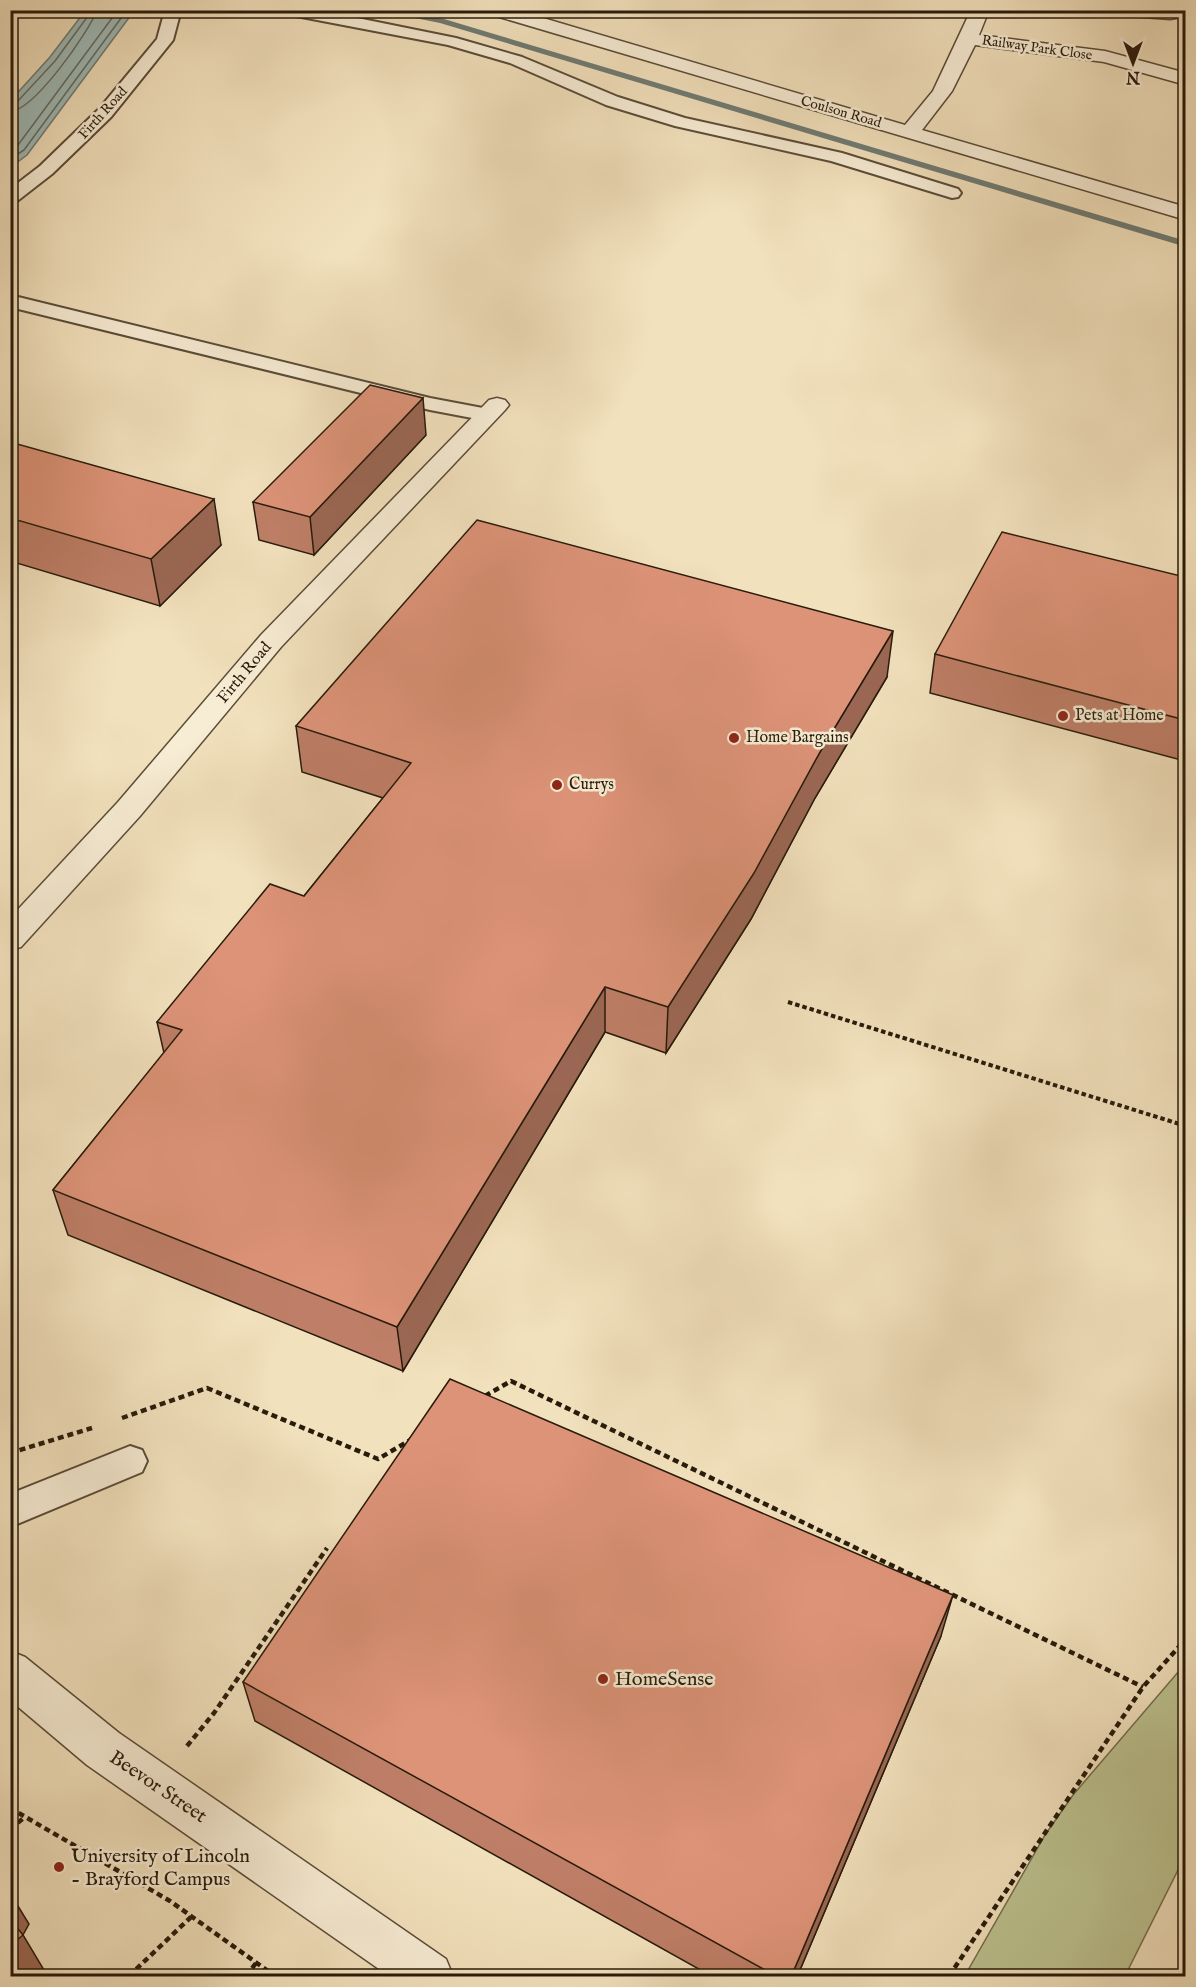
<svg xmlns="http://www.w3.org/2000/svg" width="1196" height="1987" viewBox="0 0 1196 1987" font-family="'IM FELL English',serif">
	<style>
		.green { fill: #bcc290; stroke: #726e4e; stroke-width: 1.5 }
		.water { fill: #9ebbb9; stroke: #6f7b73; stroke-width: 1.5 }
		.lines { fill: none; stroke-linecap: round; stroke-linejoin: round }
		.shore { stroke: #636b62; stroke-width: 1.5 }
		.stream { fill: #6f7b73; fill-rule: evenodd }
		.lane-casing { stroke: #5a4c38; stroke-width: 4 }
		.street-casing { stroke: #5a4c38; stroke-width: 3 }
		.path-far1 { stroke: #281b0b; stroke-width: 4; stroke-dasharray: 4.5 3; stroke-linecap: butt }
		.path { stroke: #281b0b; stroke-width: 4.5; stroke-dasharray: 6 4; stroke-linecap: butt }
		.lane { fill: #f7ecd4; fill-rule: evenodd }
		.street { fill: #f7ecd4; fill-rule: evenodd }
		.wall { fill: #be7e67; stroke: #281b0b; stroke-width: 1.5 }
		.shaded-wall { fill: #9b6754; stroke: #281b0b; stroke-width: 1.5 }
		.building { fill: #dd9378; stroke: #281b0b; stroke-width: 1.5 }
		.poi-dot { fill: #8f2418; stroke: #f7ecd4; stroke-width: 2 }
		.labels { text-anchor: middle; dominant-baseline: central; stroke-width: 5; stroke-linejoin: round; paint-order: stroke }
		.far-street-label { font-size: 14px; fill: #281b0b; stroke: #f7ecd4 }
		.street-label { font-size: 16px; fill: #281b0b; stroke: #f7ecd4 }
		.poi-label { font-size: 16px; fill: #281b0b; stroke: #f7ecd4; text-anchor: start }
		.near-poi-label { font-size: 20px; fill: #281b0b; stroke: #f7ecd4; text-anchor: start }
		.near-street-label { font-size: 20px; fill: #281b0b; stroke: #f7ecd4 }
	</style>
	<rect width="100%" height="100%" fill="#f2e1bd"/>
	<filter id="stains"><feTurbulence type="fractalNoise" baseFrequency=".00333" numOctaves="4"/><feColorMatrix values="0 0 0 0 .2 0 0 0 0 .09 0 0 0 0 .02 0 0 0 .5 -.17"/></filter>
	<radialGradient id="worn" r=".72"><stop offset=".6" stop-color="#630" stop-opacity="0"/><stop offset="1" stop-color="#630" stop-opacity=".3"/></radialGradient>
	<path class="green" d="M 1185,1664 L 1185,1856 L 1125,1976 L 973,1976 L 967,1972 L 1045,1835 L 1073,1795 Z"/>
	<path class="water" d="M 85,11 L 134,11 L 27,155 L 11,167 L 11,100 L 50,57 Z"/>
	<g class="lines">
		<g class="shore">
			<path d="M 10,104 L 17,102 L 55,61 L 88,16 L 89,10"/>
			<path d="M 10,111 C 33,112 89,32 97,10"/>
			<path d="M 10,150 L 18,145 L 118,10"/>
			<path d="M 10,159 L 24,150 L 127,10"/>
		</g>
		<path class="stream" d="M 375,10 L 396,10 L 444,19 L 1186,241 L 1186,247 L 440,23 Z"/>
		<defs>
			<g id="lane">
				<path d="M 165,10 L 181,10 L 173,40 L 111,117 L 52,174 L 16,202 L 10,203 L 10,189 L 40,166 L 99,109 L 157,39 Z"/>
				<path d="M 284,10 L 318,10 L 456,38 L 522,57 L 618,97 L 685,118 L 842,153 L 958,189 L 961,193 L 958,197 L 952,198 L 831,161 L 675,126 L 606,105 L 510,63 L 448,45 L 291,15 Z"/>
				<path d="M 10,295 L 430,398 L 488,409 L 495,411 L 498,415 L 495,419 L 488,421 L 430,410 L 10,307 Z"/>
				<path d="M 130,1446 L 142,1450 L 147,1461 L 142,1472 L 10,1527 L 10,1494 Z"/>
			</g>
			<g id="street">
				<path d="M 486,10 L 516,10 L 905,125 L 933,91 L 971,10 L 989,10 L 979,35 L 1105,51 L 1186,73 L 1186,85 L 1104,62 L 975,45 L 952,91 L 922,130 L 1186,207 L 1186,220 L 489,14 Z"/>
				<path d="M 1106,10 L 1177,10 L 1179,14 L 1176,18 L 1170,19 L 1115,15 Z"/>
				<path d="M 497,398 L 505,400 L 509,405 L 505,410 L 281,647 L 140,816 L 21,947 L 10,950 L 10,918 L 118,802 L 261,635 L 489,400 Z"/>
				<path d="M 10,1651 L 25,1657 L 119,1733 L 446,1959 L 453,1976 L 389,1976 L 87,1765 L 10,1700 Z"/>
			</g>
		</defs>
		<use href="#lane" class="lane-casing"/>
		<use href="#street" class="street-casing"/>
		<path class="path-far1" d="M 788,1002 L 1186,1126"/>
		<g class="path">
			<path d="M 485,1396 L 511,1381 L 1143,1687"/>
			<path d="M 122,1418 L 207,1388 L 378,1459 L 412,1439"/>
			<path d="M 10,1453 L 92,1428"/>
			<path d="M 187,1746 L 214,1713 L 327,1548"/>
			<path d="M 10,1808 L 170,1901 L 275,1976"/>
			<path d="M 10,1829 L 25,1817"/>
			<path d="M 129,1976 L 191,1917"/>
			<path d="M 246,1976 L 256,1963"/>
			<path d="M 949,1976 L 1143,1687 L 1186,1639"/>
		</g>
		<use href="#lane" class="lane"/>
		<use href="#street" class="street"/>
	</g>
	<g class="wall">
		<path d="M 426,435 L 314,555 L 259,540 L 253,502 Z"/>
		<path d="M 10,442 L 221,545 L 160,606 L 10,561 Z"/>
		<path d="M 1185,577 L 1185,761 L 930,693 L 935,654 Z"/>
		<path d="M 887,677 L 815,798 L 751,919 L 666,1053 L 605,1032 L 403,1371 L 68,1235 L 53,1190 L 164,1053 L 157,1022 L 304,896 L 383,798 L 302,772 L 296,726 Z"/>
		<path d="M 941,1636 L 797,1977 L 713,1977 L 255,1721 L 243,1682 Z"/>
	</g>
	<g class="shaded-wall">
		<path d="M 423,398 L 426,435 L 314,555 L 310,517 Z"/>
		<path d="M 214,499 L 221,545 L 160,606 L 151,559 Z"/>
		<path d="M 893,631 L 887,677 L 815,798 L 751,919 L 666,1053 L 668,1007 L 820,752 Z"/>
		<path d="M 605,987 L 605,1032 L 403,1371 L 397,1327 Z"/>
		<path d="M 953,1595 L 941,1636 L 797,1977 L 791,1977 Z"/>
		<path d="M 10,1893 L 29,1924 L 23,1935 L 47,1975 L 46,1977 L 10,1977 Z"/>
	</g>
	<g class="building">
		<path d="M 370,385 L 423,398 L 310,517 L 253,502 Z"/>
		<path d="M 10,442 L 214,499 L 151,559 L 10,518 Z"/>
		<path d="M 477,520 L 893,631 L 820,752 L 754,873 L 668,1007 L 605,987 L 397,1327 L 53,1190 L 182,1030 L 157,1022 L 270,884 L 304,896 L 411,763 L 296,726 Z"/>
		<path d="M 1002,532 L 1185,577 L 1185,720 L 935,654 Z"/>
		<path d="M 450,1379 L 953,1595 L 791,1977 L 778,1977 L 243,1682 Z"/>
		<path d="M 10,1919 L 23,1935 L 10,1946 Z"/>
	</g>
	<g class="poi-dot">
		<circle cx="1063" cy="716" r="6"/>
		<circle cx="734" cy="738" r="6"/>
		<circle cx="557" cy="785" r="6"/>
		<circle cx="603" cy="1679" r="6"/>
		<circle cx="59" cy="1867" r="6"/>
	</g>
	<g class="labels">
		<g class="far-street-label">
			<text transform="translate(1037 48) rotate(8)">Railway Park Close</text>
			<text transform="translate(841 112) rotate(16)">Coulson Road</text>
			<text transform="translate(103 113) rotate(-48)">Firth Road</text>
		</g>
		<g class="street-label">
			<text transform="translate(245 673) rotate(-50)">Firth Road</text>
		</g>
		<g class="poi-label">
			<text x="1075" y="716">Pets at Home</text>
			<text x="746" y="738">Home Bargains</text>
			<text x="569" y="785">Currys</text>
		</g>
		<g class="near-poi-label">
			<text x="615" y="1679">HomeSense</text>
			<text x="71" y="1856">University of Lincoln<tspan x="71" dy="23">- Brayford Campus</tspan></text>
		</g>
		<g class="near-street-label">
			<text transform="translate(158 1787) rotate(34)">Beevor Street</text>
		</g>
	</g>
	<rect width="1196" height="1987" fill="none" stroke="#f2e1bd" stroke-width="36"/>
	<rect x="12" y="12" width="1172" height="1963" fill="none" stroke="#281b0b" stroke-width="3"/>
	<rect x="18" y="18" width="1160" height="1951" fill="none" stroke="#281b0b" stroke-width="1.5"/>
	<g transform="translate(1133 63) rotate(180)" stroke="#f7ecd4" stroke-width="4.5" paint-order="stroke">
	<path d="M0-4.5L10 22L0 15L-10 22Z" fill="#281b0b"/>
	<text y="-9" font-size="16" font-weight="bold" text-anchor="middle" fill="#281b0b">N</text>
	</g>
	<rect width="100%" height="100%" filter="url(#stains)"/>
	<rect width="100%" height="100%" fill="url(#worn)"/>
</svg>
